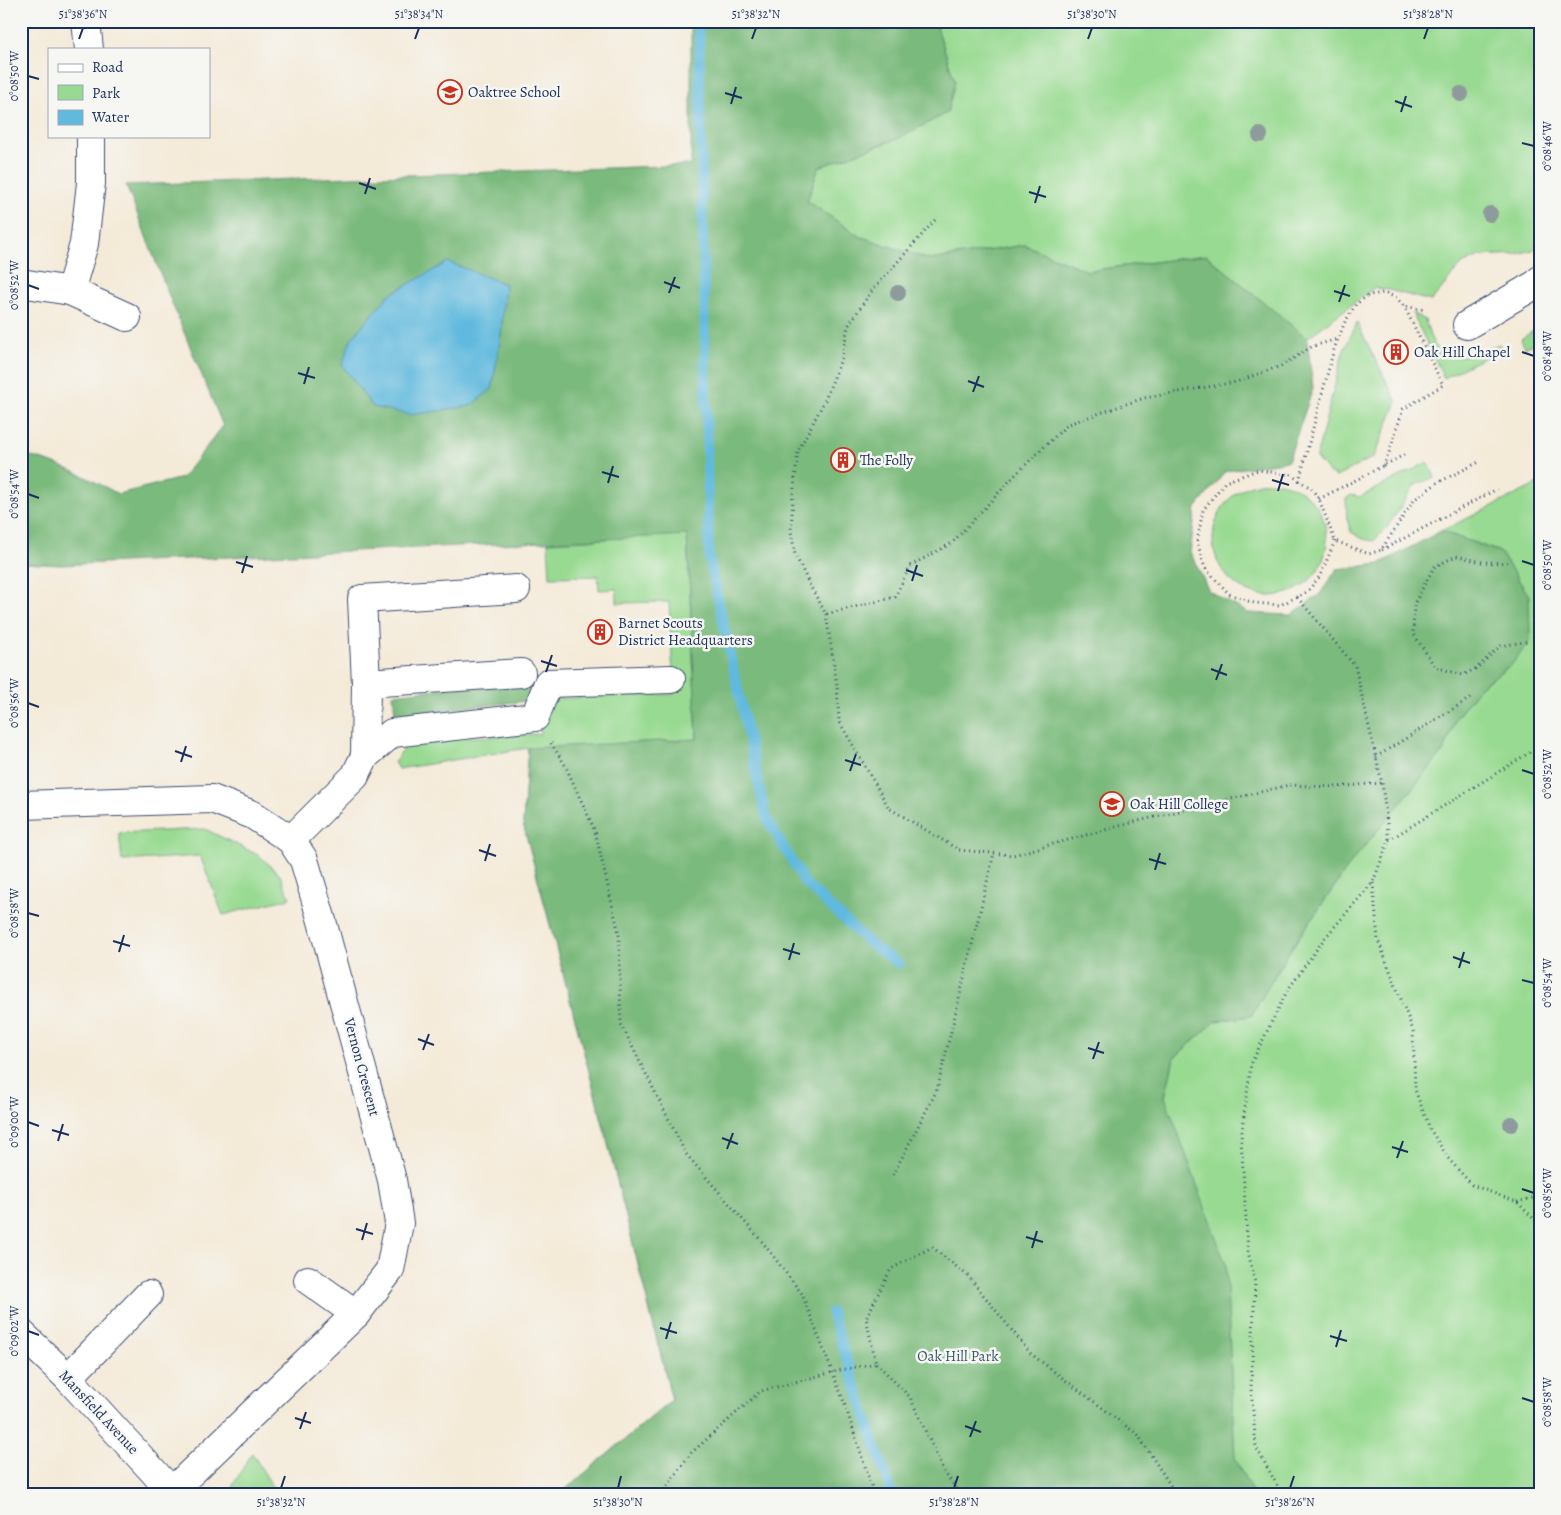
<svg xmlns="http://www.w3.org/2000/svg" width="1561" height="1515" viewBox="0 0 1561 1515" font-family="Alegreya,serif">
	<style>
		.green { fill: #98da91; stroke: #5a8478 }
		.forest { fill: #7aba7b; stroke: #4a746c }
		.water { fill: #61b9de; stroke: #3e749e }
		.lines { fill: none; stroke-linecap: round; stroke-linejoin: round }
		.stream { stroke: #61b9de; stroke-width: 10 }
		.minor-casing { stroke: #3c4b70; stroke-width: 30 }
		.path { stroke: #3c4b70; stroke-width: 3; stroke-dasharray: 1 4; stroke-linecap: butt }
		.minor { stroke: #fff; stroke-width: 28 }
		.tree { fill: #8e9b9c }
		.ticks { fill: none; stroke: #1b2f5e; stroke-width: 2 }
		.labels { text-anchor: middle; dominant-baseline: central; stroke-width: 5; stroke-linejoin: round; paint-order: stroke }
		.poi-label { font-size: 15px; fill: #1b2f5e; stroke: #f6f6f2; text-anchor: start }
		.street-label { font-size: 15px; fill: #1b2f5e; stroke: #f6f6f2 }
		.park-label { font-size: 15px; fill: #3a5a6b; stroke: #f6f6f2 }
		.neatline { fill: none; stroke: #1b2f5e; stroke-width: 2 }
		.ticks-label { font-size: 12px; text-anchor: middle; fill: #1b2f5e }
	</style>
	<rect width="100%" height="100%" fill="#f6f6f2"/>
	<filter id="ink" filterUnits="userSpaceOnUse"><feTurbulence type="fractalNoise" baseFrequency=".02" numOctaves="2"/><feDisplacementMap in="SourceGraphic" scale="10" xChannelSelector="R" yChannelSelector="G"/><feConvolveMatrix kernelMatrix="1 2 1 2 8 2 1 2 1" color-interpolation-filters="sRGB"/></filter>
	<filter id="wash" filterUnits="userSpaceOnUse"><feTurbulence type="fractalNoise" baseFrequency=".0096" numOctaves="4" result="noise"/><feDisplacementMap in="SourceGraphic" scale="20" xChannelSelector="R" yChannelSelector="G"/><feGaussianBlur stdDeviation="1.12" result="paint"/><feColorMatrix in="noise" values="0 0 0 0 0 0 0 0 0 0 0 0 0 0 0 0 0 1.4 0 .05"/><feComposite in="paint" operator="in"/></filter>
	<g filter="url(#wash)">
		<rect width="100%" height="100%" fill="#f4ead8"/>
		<g class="green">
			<path d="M 935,21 L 1540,21 L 1540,242 L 1533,250 L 1516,254 L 1480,256 L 1462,264 L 1431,301 L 1389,290 L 1374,288 L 1307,338 L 1206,255 L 1087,271 L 1025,245 L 930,260 L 859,236 L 807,201 L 819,167 L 897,139 L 955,82 Z"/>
			<path d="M 1412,313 L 1425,320 C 1428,329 1431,342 1438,349 C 1455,365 1481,351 1499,344 L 1503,348 L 1444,378 Z"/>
			<path d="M 1540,322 L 1540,340 L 1525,348 L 1521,339 L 1533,331 Z"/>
			<path d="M 1357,323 L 1397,402 L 1374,457 L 1336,477 L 1328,472 L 1316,458 L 1343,352 Z"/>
			<path d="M 1428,462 L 1435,477 L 1415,485 L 1386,529 L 1374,541 L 1363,539 L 1351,532 L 1347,519 L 1346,499 L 1351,495 L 1360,497 Z"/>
			<circle cx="1270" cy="539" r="57"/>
			<path d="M 1540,483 L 1540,1494 L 560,1494 L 672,1400 L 602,1120 L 523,823 L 528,748 L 398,769 L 394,762 L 410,740 L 540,734 L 542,699 L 674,694 L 669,602 L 617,603 L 617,589 L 599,590 L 598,576 L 550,577 L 548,542 L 687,534 L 697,739 L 1108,1340 L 1174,1058 L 1216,1021 L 1251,1016 L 1290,950 L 1353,860 L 1445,749 L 1456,718 L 1481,686 L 1512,664 L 1529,596 L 1500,552 L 1441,531 Z"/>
			<path d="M 205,829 L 260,856 L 280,875 L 290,898 L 223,915 L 200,856 L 122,861 L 119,833 Z"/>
			<path d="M 252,1453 L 277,1494 L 232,1494 L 233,1485 Z"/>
		</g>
		<g class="forest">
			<path d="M 691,21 L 935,21 L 955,82 L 947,113 L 897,139 L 819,167 L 807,201 L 859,236 L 930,260 L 1025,245 L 1087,271 L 1206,255 L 1307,338 L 1313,388 L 1288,461 L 1226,471 L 1196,508 L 1190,552 L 1209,591 L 1248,613 L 1291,615 L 1320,594 L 1337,569 L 1379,564 L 1441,531 L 1500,552 L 1529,596 L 1530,641 L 1512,664 L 1481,686 L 1456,718 L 1445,749 L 1353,860 L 1290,950 L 1251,1016 L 1216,1021 L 1174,1058 L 1165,1097 L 1226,1265 L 1235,1458 L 1253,1494 L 560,1494 L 672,1400 L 602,1120 L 523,823 L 528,748 L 697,739 L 687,535 L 61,565 L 21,563 L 21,455 C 52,459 91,479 118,494 L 182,478 L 223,426 L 171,301 L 126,185 L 691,165 Z"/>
			<path d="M 533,679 L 536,700 L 395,715 L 393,694 Z"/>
		</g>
		<path class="water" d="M 448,262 L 505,284 L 501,335 L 492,389 L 470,406 L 411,415 L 373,407 L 342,365 L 351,339 L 389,295 Z"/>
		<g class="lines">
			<g class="stream">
				<path d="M 699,21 L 709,558 L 766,817 L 805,883 L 870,944 L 899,964"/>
				<path d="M 831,1312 L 892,1494"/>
			</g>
		</g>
	</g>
	<g filter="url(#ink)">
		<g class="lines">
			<defs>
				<g id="minor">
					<path d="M 86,21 L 89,49"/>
					<path d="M 21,283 L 70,291 L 127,317"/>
					<path d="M 70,291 L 84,244 L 91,183 L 91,136"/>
					<path d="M 1467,325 L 1538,283 L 1540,280"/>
					<path d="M 366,683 L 521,673"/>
					<path d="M 365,756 L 392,733 L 535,717 L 548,683 L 671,679"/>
					<path d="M 21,805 L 212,799 L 253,815 L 291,840 L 304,860 L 322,921 L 392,1180 L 399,1223 L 390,1270 L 356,1314 L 172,1491"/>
					<path d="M 291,840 L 355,776 L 365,756 L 366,683 L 362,599 L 516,589"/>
					<path d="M 308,1280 L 356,1314"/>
					<path d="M 21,1333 L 68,1378 L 174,1494"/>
					<path d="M 68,1378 L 148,1295"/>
				</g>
			</defs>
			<use href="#minor" class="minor-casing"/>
			<g class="path">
				<path d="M 935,220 L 871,292 L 848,326 L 842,357 L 825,400 L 798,451 L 793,497 L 791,531 L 795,554 L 809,584 L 826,614 L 895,597 L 910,566 L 952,543 L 1017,473 L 1068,424 L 1144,398 L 1236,382 L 1281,366 L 1313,346 L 1338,339"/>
				<path d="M 1383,466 L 1389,453 L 1403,409 L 1443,385 L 1404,306"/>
				<path d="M 1299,481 L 1334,349 L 1345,322 L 1356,304 L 1369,295 L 1384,293 L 1395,297 L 1404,306 L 1425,310"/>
				<path d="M 1319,499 L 1406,454"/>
				<path d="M 1335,541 L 1320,576 L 1307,592 L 1280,605 L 1254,603 L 1229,594 L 1205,568 L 1197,542 L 1203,510 L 1225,482 L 1258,470 L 1291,475 L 1312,489 L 1319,499 L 1335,541 L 1369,554 L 1381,550 L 1415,499 L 1437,483 L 1479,462"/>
				<path d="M 1382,550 L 1497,489"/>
				<path d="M 1507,563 L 1482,562 L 1456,556 L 1434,567 L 1414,604 L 1413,633 L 1435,667 L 1463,675 L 1477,668 L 1500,646 L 1530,641"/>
				<path d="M 826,614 L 837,685 L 839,721 L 889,808 L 959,850 L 1013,855 L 1134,822 L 1289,785 L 1335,787 L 1382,783"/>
				<path d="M 551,743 L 565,765 L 595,831 L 619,934 L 621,1024 L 686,1154 L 764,1244 L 802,1294 L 844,1402 L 874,1494"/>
				<path d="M 1376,757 L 1472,697"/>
				<path d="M 1389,840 L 1540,746"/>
				<path d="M 1373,883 L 1378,940 L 1413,1030 L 1415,1090 L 1430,1129 L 1448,1158 L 1472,1185 L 1517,1202 L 1540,1225"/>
				<path d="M 893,1175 L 937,1090 L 994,853"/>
				<path d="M 1517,1202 L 1540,1196"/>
				<path d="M 876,1363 L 910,1397 L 944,1472 L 960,1494"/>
				<path d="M 662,1494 L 690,1454 L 761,1391 L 841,1370 L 876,1363 L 866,1318 L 891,1269 L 932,1247 L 968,1276 L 1031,1354 L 1138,1435 L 1176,1494"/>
				<path d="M 1282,1494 L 1256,1447 L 1251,1388 L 1255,1283 L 1248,1251 L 1241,1138 L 1251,1064 L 1287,991 L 1324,939 L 1373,882 L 1389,840 L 1382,783 L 1355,666 L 1297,597"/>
			</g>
			<use href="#minor" class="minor"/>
		</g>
		<g class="tree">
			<circle cx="1461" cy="94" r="8"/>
			<circle cx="1260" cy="135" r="8"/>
			<circle cx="1490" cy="214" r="8"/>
			<circle cx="898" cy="293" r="8"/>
			<circle cx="1511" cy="1124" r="8"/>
		</g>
	</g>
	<path class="ticks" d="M 79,39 L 83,28M 415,39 L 419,28M 752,39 L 756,28M 1088,39 L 1092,28M 1424,39 L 1428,28M 28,76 L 39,79M 725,93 L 742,98M 1395,101 L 1412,107M 731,104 L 736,87M 1401,112 L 1406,96M 1522,143 L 1534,146M 359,183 L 376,189M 1029,192 L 1046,197M 365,194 L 370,178M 1035,203 L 1040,186M 664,282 L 680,288M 28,285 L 39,289M 1334,291 L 1350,296M 669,293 L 675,277M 1339,302 L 1345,285M 1522,352 L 1534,356M 298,373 L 315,378M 968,381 L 984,387M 304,384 L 309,367M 973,392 L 979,376M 602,472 L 619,477M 1272,480 L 1289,485M 608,483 L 613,466M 1278,491 L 1283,474M 28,494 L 39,498M 1522,561 L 1534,565M 236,562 L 253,567M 906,570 L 923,576M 242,573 L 247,556M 912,581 L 917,565M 541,661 L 557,666M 1211,669 L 1227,675M 546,672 L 552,655M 1216,680 L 1222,664M 28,703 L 39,707M 175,751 L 192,757M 845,760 L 861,765M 181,762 L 186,746M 1522,770 L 1534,774M 850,771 L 856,754M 479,850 L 496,856M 1149,859 L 1166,864M 485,861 L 490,844M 1155,870 L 1160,853M 28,913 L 39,916M 113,941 L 130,946M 783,949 L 800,954M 119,952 L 124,935M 1453,957 L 1470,963M 789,960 L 794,943M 1459,968 L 1464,952M 1522,980 L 1534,983M 418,1039 L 434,1045M 1088,1048 L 1104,1053M 423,1050 L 429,1034M 1093,1059 L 1099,1042M 28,1122 L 39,1126M 52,1130 L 69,1135M 722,1138 L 738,1144M 58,1141 L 63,1124M 1392,1147 L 1408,1152M 727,1149 L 733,1133M 1397,1158 L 1403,1141M 1522,1189 L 1534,1193M 356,1229 L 373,1234M 1026,1237 L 1043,1242M 362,1240 L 367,1223M 1032,1248 L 1037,1231M 660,1328 L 677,1333M 28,1331 L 39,1335M 1330,1336 L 1347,1341M 666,1339 L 671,1322M 1336,1347 L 1341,1330M 1522,1398 L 1534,1402M 295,1418 L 311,1423M 965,1426 L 981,1432M 300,1429 L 306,1412M 970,1437 L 976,1421M 281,1488 L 285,1476M 618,1488 L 621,1476M 954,1488 L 958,1476M 1290,1488 L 1294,1476"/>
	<defs>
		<symbol id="school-ring" viewBox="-11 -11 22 22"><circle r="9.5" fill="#f6f6f2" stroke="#c8321e" stroke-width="1.5"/><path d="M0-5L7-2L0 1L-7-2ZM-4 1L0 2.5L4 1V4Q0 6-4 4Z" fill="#c8321e"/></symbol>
		<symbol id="building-ring" viewBox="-11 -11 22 22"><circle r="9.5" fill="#f6f6f2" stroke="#c8321e" stroke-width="1.5"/><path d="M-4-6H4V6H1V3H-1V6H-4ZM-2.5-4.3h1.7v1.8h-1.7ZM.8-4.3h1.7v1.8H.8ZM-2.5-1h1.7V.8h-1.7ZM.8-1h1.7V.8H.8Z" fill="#c8321e"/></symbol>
		<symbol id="university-ring" viewBox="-11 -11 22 22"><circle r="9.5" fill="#f6f6f2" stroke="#c8321e" stroke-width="1.5"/><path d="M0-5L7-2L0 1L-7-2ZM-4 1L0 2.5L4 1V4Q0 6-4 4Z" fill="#c8321e"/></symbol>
	</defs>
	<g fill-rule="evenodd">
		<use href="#school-ring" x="436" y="78" width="28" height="28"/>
		<use href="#building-ring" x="1382" y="338" width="28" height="28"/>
		<use href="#building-ring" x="829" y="446" width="28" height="28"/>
		<use href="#building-ring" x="586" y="618" width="28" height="28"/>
		<use href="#university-ring" x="1098" y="790" width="28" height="28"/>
	</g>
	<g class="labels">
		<g class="poi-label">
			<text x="468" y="92">Oaktree School</text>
			<text x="1414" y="352">Oak Hill Chapel</text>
			<text x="860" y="460">The Folly</text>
			<text x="618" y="623">Barnet Scouts<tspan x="618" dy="17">District Headquarters</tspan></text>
			<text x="1130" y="804">Oak Hill College</text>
		</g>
		<g class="street-label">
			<text transform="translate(362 1067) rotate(75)">Vernon Crescent</text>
			<text transform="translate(99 1412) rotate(47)">Mansfield Avenue</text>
		</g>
		<g class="park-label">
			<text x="958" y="1356">Oak Hill Park</text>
		</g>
	</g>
	<rect width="1561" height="1515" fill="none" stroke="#f6f6f2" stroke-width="55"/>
	<rect x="48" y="48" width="162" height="90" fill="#f6f6f2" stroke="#9ea6b7"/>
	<rect x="58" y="64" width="25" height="8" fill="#ffffff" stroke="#9ea6b7"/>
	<text x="92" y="72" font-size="15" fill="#1b2f5e">Road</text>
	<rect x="58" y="85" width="25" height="15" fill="#98da91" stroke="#9ea6b7"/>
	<text x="92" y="98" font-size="15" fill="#1b2f5e">Park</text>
	<rect x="58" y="110" width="25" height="15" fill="#61b9de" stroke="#9ea6b7"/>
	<text x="92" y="122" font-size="15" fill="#1b2f5e">Water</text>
	<rect x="28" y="28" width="1506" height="1460" class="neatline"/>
	<g class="ticks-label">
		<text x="83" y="18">51°38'36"N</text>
		<text x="419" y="18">51°38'34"N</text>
		<text x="756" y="18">51°38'32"N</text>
		<text x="1092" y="18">51°38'30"N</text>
		<text x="1428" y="18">51°38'28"N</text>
		<text transform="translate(14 76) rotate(-90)" y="4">0°08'50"W</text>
		<text transform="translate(1547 146) rotate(-90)" y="4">0°08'46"W</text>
		<text transform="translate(14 285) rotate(-90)" y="4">0°08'52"W</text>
		<text transform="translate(1547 356) rotate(-90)" y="4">0°08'48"W</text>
		<text transform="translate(14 494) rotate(-90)" y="4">0°08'54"W</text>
		<text transform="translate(1547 565) rotate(-90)" y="4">0°08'50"W</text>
		<text transform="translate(14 703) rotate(-90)" y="4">0°08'56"W</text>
		<text transform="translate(1547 774) rotate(-90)" y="4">0°08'52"W</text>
		<text transform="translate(14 913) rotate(-90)" y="4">0°08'58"W</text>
		<text transform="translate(1547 983) rotate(-90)" y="4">0°08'54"W</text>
		<text transform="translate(14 1122) rotate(-90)" y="4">0°09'00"W</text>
		<text transform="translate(1547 1193) rotate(-90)" y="4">0°08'56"W</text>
		<text transform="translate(14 1331) rotate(-90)" y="4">0°09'02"W</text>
		<text transform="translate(1547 1402) rotate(-90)" y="4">0°08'58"W</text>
		<text x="281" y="1506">51°38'32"N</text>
		<text x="618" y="1506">51°38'30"N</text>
		<text x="954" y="1506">51°38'28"N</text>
		<text x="1290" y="1506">51°38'26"N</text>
	</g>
</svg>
